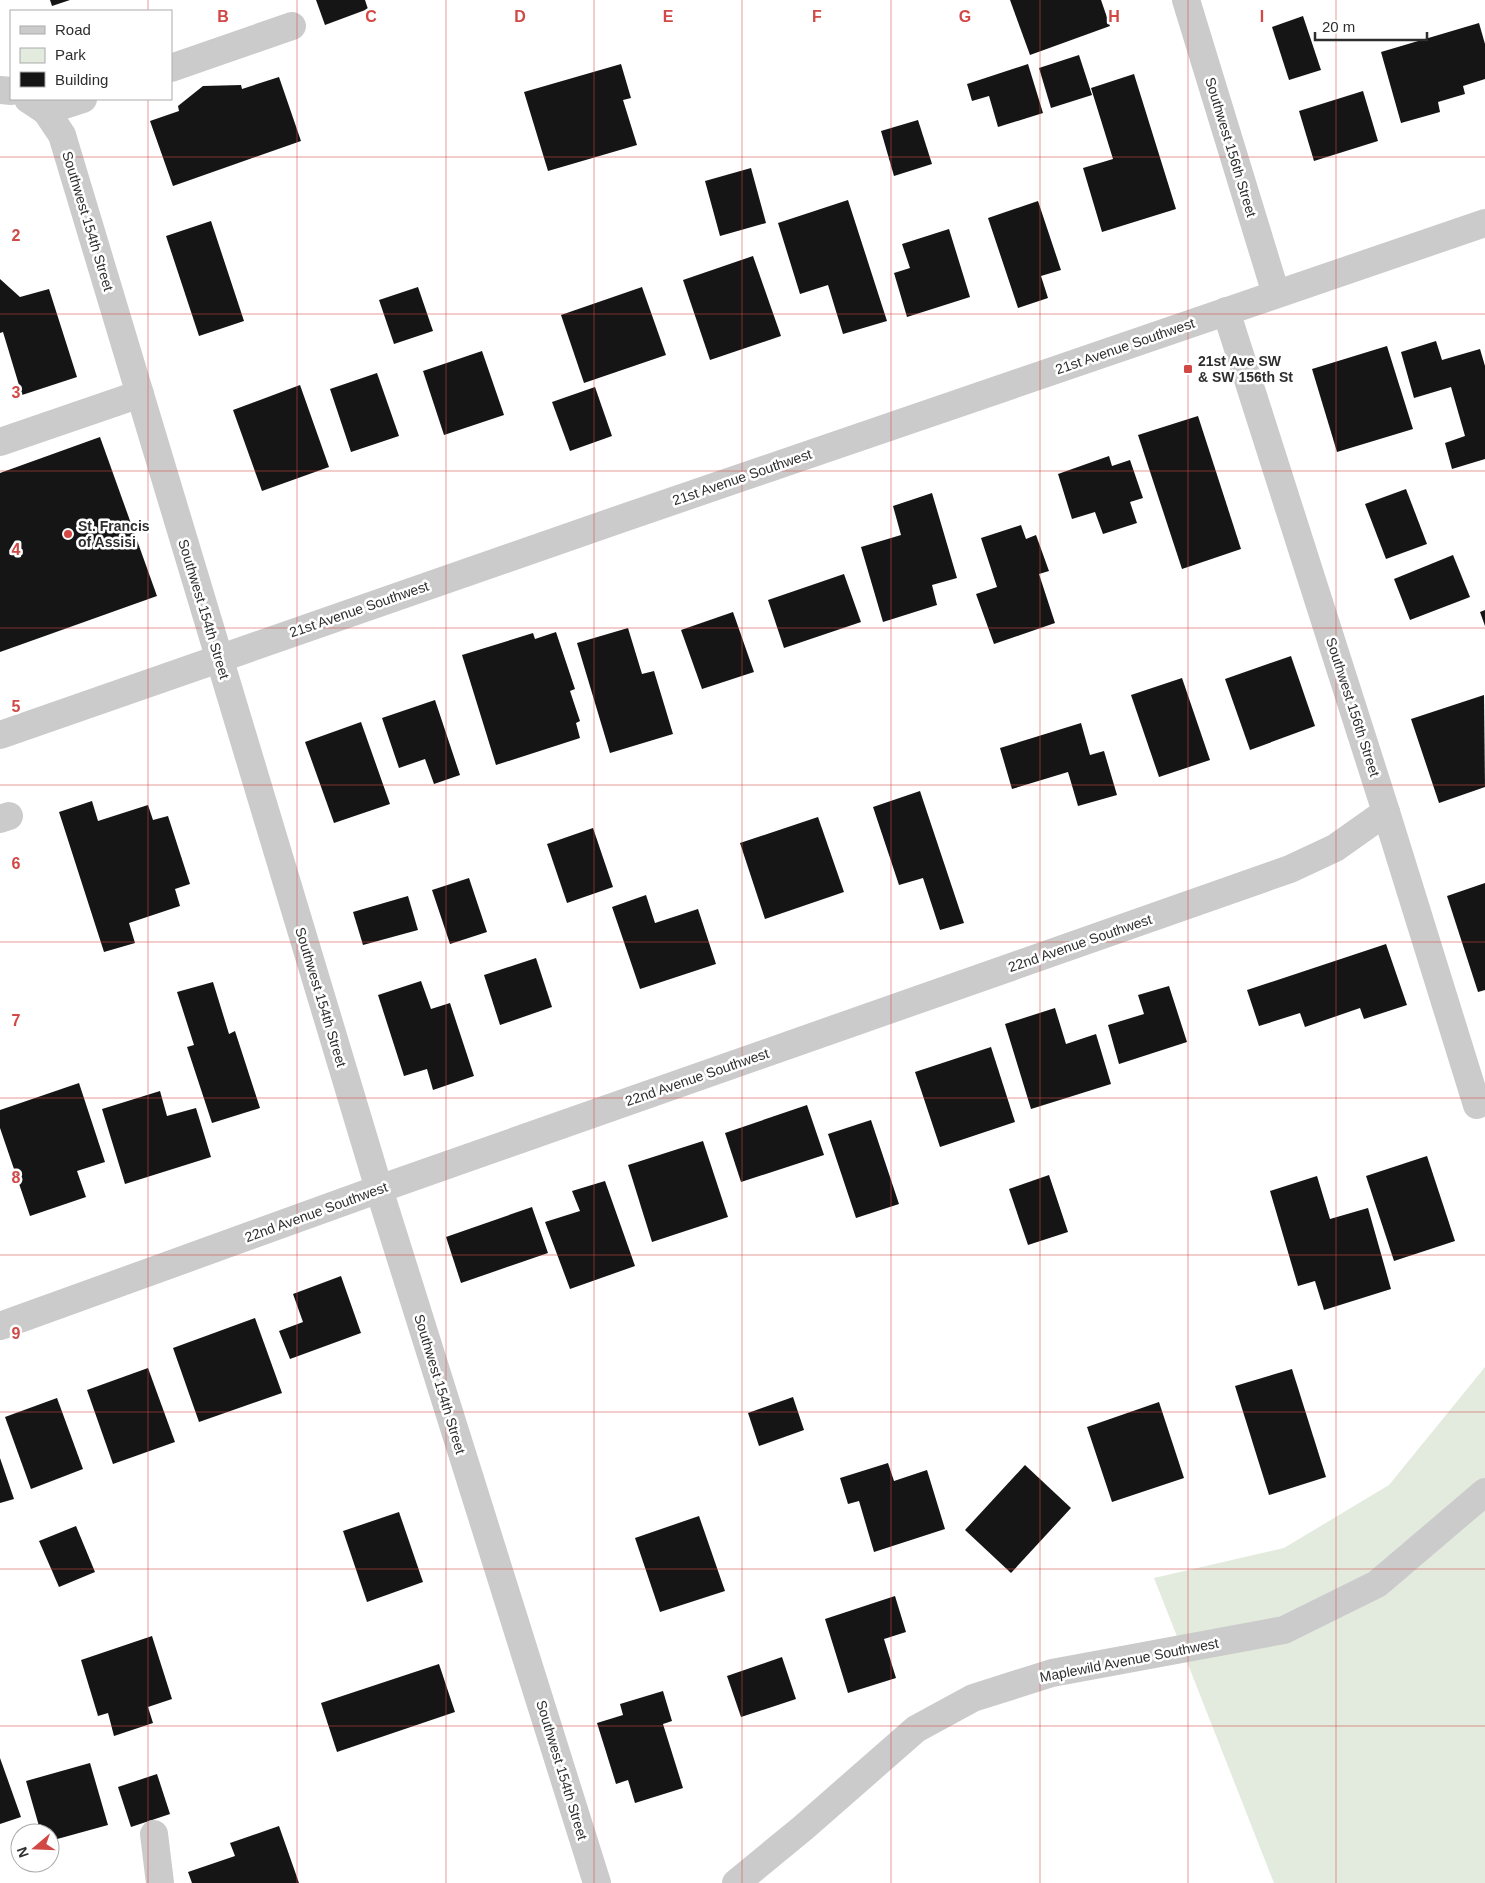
<svg xmlns="http://www.w3.org/2000/svg" width="1485" height="1883" viewBox="0 0 1485 1883" font-family="Helvetica,sans-serif">
	<style>
		.green { fill: #e3eade }
		.building { fill: #151515 }
		.lines { fill: none; stroke-linecap: round; stroke-linejoin: round }
		.minor { stroke: #cbcbcb; stroke-width: 28 }
		.grid { fill: none; stroke: #d14845; stroke-width: 1; stroke-opacity: 0.55 }
		.poi-dot { fill: #d14845; stroke: #fff; stroke-width: 2 }
		.labels { text-anchor: middle; dominant-baseline: central; stroke-width: 5; stroke-linejoin: round; paint-order: stroke }
		.street-label { font-size: 14px; fill: #2e2e2e; stroke: #fff }
		.poi-label { font-size: 14px; font-weight: bold; fill: #2e2e2e; stroke: #fff; text-anchor: start }
		.grid-label { font-size: 16px; text-anchor: middle; font-weight: bold; fill: #d14845; stroke: #fff; stroke-width: 5; stroke-linejoin: round; paint-order: stroke }
	</style>
	<rect width="100%" height="100%" fill="#fff"/>
	<path class="green" d="M 1485,1367 L 1485,1883 L 1274,1883 L 1154,1578 L 1284,1548 L 1389,1485 Z"/>
	<g class="building">
		<path d="M 50,0 L 70,0 L 52,6 Z"/>
		<path d="M 316,0 L 365,0 L 368,9 L 325,25 Z"/>
		<path d="M 1010,0 L 1101,0 L 1110,26 L 1030,55 Z"/>
		<path d="M 1303,16 L 1321,70 L 1289,80 L 1272,27 Z"/>
		<path d="M 1479,23 L 1485,44 L 1485,79 L 1463,86 L 1465,94 L 1438,102 L 1440,112 L 1401,123 L 1381,52 Z"/>
		<path d="M 1079,55 L 1092,95 L 1051,108 L 1039,68 Z"/>
		<path d="M 621,64 L 631,98 L 623,100 L 637,145 L 548,171 L 524,92 Z"/>
		<path d="M 1028,64 L 1043,113 L 998,127 L 989,96 L 972,101 L 967,84 Z"/>
		<path d="M 1134,74 L 1176,209 L 1102,232 L 1083,168 L 1113,159 L 1091,88 Z"/>
		<path d="M 279,77 L 301,141 L 173,186 L 150,121 L 179,111 L 178,106 L 203,86 L 241,85 L 242,89 Z"/>
		<path d="M 1363,91 L 1378,141 L 1314,161 L 1299,111 Z"/>
		<path d="M 918,120 L 932,164 L 894,176 L 881,131 Z"/>
		<path d="M 751,168 L 766,223 L 720,236 L 705,181 Z"/>
		<path d="M 848,200 L 887,321 L 843,334 L 828,285 L 800,294 L 778,223 Z"/>
		<path d="M 1038,201 L 1061,270 L 1041,276 L 1048,298 L 1018,308 L 988,218 Z"/>
		<path d="M 211,221 L 244,321 L 199,336 L 166,236 Z"/>
		<path d="M 949,229 L 970,297 L 907,317 L 894,273 L 910,268 L 902,244 Z"/>
		<path d="M 753,256 L 781,336 L 710,360 L 683,280 Z"/>
		<path d="M 0,279 L 20,297 L 49,289 L 77,377 L 22,395 L 3,332 L 0,333 Z"/>
		<path d="M 418,287 L 433,331 L 394,344 L 379,300 Z"/>
		<path d="M 642,287 L 666,355 L 584,383 L 561,315 Z"/>
		<path d="M 1436,341 L 1442,360 L 1480,349 L 1485,366 L 1485,459 L 1452,469 L 1445,443 L 1465,436 L 1451,387 L 1414,398 L 1401,352 Z"/>
		<path d="M 1387,346 L 1413,429 L 1337,452 L 1312,369 Z"/>
		<path d="M 482,351 L 504,415 L 444,435 L 423,371 Z"/>
		<path d="M 377,373 L 399,436 L 351,452 L 330,389 Z"/>
		<path d="M 300,385 L 329,467 L 262,491 L 233,410 Z"/>
		<path d="M 595,387 L 612,436 L 570,451 L 552,402 Z"/>
		<path d="M 1198,416 L 1241,549 L 1182,569 L 1138,435 Z"/>
		<path d="M 100,437 L 157,596 L 0,652 L 0,473 Z"/>
		<path d="M 1109,456 L 1112,466 L 1130,460 L 1143,498 L 1130,502 L 1137,523 L 1103,534 L 1095,512 L 1072,519 L 1058,474 Z"/>
		<path d="M 1406,489 L 1427,544 L 1386,559 L 1365,504 Z"/>
		<path d="M 932,493 L 957,578 L 932,585 L 937,605 L 883,622 L 861,547 L 901,535 L 893,506 Z"/>
		<path d="M 1021,525 L 1026,539 L 1036,535 L 1049,571 L 1039,574 L 1055,623 L 994,644 L 976,594 L 997,587 L 981,538 Z"/>
		<path d="M 1453,555 L 1470,597 L 1410,620 L 1394,579 Z"/>
		<path d="M 844,574 L 861,622 L 784,648 L 768,600 Z"/>
		<path d="M 1485,610 L 1485,626 L 1480,612 Z"/>
		<path d="M 733,612 L 754,672 L 702,689 L 681,630 Z"/>
		<path d="M 628,628 L 642,674 L 654,671 L 673,734 L 610,753 L 577,643 Z"/>
		<path d="M 556,632 L 575,689 L 570,691 L 580,721 L 576,723 L 580,738 L 496,765 L 462,655 L 533,633 L 535,639 Z"/>
		<path d="M 1291,656 L 1315,726 L 1250,750 L 1225,679 Z"/>
		<path d="M 1182,678 L 1210,760 L 1159,777 L 1131,695 Z"/>
		<path d="M 1484,695 L 1485,787 L 1439,803 L 1411,719 Z"/>
		<path d="M 435,700 L 460,775 L 434,784 L 425,759 L 399,768 L 382,718 Z"/>
		<path d="M 361,722 L 390,804 L 334,823 L 305,742 Z"/>
		<path d="M 1081,723 L 1090,755 L 1104,751 L 1117,795 L 1078,806 L 1068,772 L 1012,789 L 1000,748 Z"/>
		<path d="M 920,791 L 964,923 L 940,930 L 923,878 L 899,885 L 873,807 Z"/>
		<path d="M 92,801 L 98,821 L 148,805 L 153,820 L 168,816 L 190,884 L 175,889 L 180,906 L 129,923 L 135,943 L 104,952 L 59,812 Z"/>
		<path d="M 818,817 L 844,892 L 765,919 L 740,843 Z"/>
		<path d="M 593,828 L 613,887 L 567,903 L 547,844 Z"/>
		<path d="M 469,878 L 487,932 L 450,944 L 432,890 Z"/>
		<path d="M 1485,883 L 1485,990 L 1478,992 L 1447,896 Z"/>
		<path d="M 646,895 L 655,923 L 698,909 L 716,964 L 640,989 L 612,907 Z"/>
		<path d="M 408,896 L 418,930 L 363,945 L 353,912 Z"/>
		<path d="M 1386,944 L 1407,1005 L 1364,1019 L 1360,1008 L 1305,1027 L 1300,1013 L 1259,1026 L 1247,990 Z"/>
		<path d="M 536,958 L 552,1007 L 500,1025 L 484,975 Z"/>
		<path d="M 421,981 L 431,1009 L 450,1003 L 474,1076 L 433,1090 L 427,1069 L 404,1076 L 378,995 Z"/>
		<path d="M 213,982 L 229,1034 L 235,1031 L 260,1108 L 212,1123 L 187,1047 L 194,1045 L 177,992 Z"/>
		<path d="M 1169,986 L 1187,1042 L 1119,1064 L 1108,1025 L 1144,1014 L 1138,995 Z"/>
		<path d="M 1055,1008 L 1066,1044 L 1096,1034 L 1111,1084 L 1031,1109 L 1005,1024 Z"/>
		<path d="M 991,1047 L 1015,1122 L 940,1147 L 915,1072 Z"/>
		<path d="M 79,1083 L 105,1162 L 77,1171 L 86,1197 L 30,1216 L 0,1128 L 0,1110 Z"/>
		<path d="M 160,1091 L 167,1116 L 196,1108 L 211,1157 L 125,1184 L 102,1109 Z"/>
		<path d="M 807,1105 L 824,1155 L 741,1182 L 725,1133 Z"/>
		<path d="M 871,1120 L 899,1204 L 856,1218 L 828,1134 Z"/>
		<path d="M 703,1141 L 728,1217 L 652,1242 L 628,1165 Z"/>
		<path d="M 1427,1156 L 1455,1241 L 1394,1261 L 1366,1176 Z"/>
		<path d="M 1049,1175 L 1068,1232 L 1028,1245 L 1009,1189 Z"/>
		<path d="M 1317,1176 L 1330,1219 L 1368,1208 L 1391,1289 L 1324,1310 L 1315,1281 L 1298,1286 L 1270,1191 Z"/>
		<path d="M 605,1181 L 635,1266 L 570,1289 L 545,1222 L 580,1211 L 572,1191 Z"/>
		<path d="M 532,1207 L 548,1253 L 461,1283 L 446,1237 Z"/>
		<path d="M 341,1276 L 361,1333 L 290,1359 L 279,1331 L 303,1322 L 293,1294 Z"/>
		<path d="M 255,1318 L 282,1393 L 199,1422 L 173,1348 Z"/>
		<path d="M 148,1368 L 175,1442 L 113,1464 L 87,1390 Z"/>
		<path d="M 1292,1369 L 1326,1477 L 1269,1495 L 1235,1386 Z"/>
		<path d="M 793,1397 L 804,1430 L 759,1446 L 748,1413 Z"/>
		<path d="M 57,1398 L 83,1469 L 31,1489 L 5,1417 Z"/>
		<path d="M 1159,1402 L 1184,1478 L 1112,1502 L 1087,1427 Z"/>
		<path d="M 0,1458 L 14,1499 L 0,1503 Z"/>
		<path d="M 888,1463 L 894,1481 L 927,1470 L 945,1529 L 874,1552 L 859,1501 L 848,1504 L 840,1478 Z"/>
		<path d="M 1025,1465 L 1071,1508 L 1011,1573 L 965,1530 Z"/>
		<path d="M 399,1512 L 423,1582 L 367,1602 L 343,1531 Z"/>
		<path d="M 699,1516 L 725,1591 L 660,1612 L 635,1538 Z"/>
		<path d="M 76,1526 L 95,1572 L 59,1587 L 39,1541 Z"/>
		<path d="M 895,1596 L 906,1632 L 884,1639 L 896,1678 L 848,1693 L 825,1619 Z"/>
		<path d="M 152,1636 L 172,1699 L 148,1707 L 153,1723 L 114,1736 L 108,1713 L 98,1716 L 81,1660 Z"/>
		<path d="M 782,1657 L 796,1699 L 741,1717 L 727,1676 Z"/>
		<path d="M 439,1664 L 455,1712 L 337,1752 L 321,1703 Z"/>
		<path d="M 663,1691 L 672,1721 L 663,1724 L 683,1788 L 635,1803 L 628,1780 L 616,1784 L 597,1723 L 623,1715 L 620,1704 Z"/>
		<path d="M 0,1758 L 21,1817 L 0,1824 Z"/>
		<path d="M 90,1763 L 108,1825 L 50,1841 L 50,1833 L 41,1833 L 26,1781 Z"/>
		<path d="M 157,1774 L 170,1814 L 131,1827 L 118,1787 Z"/>
		<path d="M 279,1826 L 299,1883 L 192,1883 L 188,1872 L 235,1856 L 230,1843 Z"/>
	</g>
	<g class="lines">
		<g class="minor">
			<path d="M 1186,0 L 1276,294"/>
			<path d="M 171,68 L 292,26"/>
			<path d="M 0,90 L 11,91"/>
			<path d="M 28,99 L 46,111 L 83,99"/>
			<path d="M 46,111 L 62,135 L 379,1189 L 597,1883"/>
			<path d="M 1226,311 L 1386,812 L 1477,1105"/>
			<path d="M 0,442 L 140,394"/>
			<path d="M 0,735 C 494,561 989,392 1485,223"/>
			<path d="M 0,819 L 9,816"/>
			<path d="M 0,1326 L 379,1189 L 1290,869 L 1335,848 L 1386,812"/>
			<path d="M 154,1834 L 160,1883"/>
			<path d="M 736,1883 L 803,1828 L 916,1729 L 973,1698 L 1052,1673 L 1284,1630 L 1377,1584 L 1485,1492"/>
		</g>
	</g>
	<path class="grid" d="M 148,0 L 148,11M 297,0 L 297,1883M 446,0 L 446,1883M 594,0 L 594,1883M 742,0 L 742,1883M 891,0 L 891,1883M 1040,0 L 1040,1883M 1188,0 L 1188,1883M 1336,0 L 1336,1883M 148,99 L 148,1883M 0,157 L 1485,157M 0,314 L 1485,314M 0,471 L 1485,471M 0,628 L 1485,628M 0,785 L 1485,785M 0,942 L 1485,942M 0,1098 L 1485,1098M 0,1255 L 1485,1255M 0,1412 L 1485,1412M 0,1569 L 1485,1569M 0,1726 L 1485,1726"/>
	<g class="poi-dot">
		<rect x="1183" y="364" width="10" height="10" rx="2.5"/>
		<circle cx="68" cy="534" r="5"/>
	</g>
	<g class="labels">
		<g class="street-label">
			<text transform="translate(1231 147) rotate(73)">Southwest 156th Street</text>
			<text transform="translate(88 221) rotate(73)">Southwest 154th Street</text>
			<text transform="translate(1125 346) rotate(-19)">21st Avenue Southwest</text>
			<text transform="translate(742 477) rotate(-19)">21st Avenue Southwest</text>
			<text transform="translate(204 609) rotate(73)">Southwest 154th Street</text>
			<text transform="translate(359 609) rotate(-19)">21st Avenue Southwest</text>
			<text transform="translate(1353 707) rotate(72)">Southwest 156th Street</text>
			<text transform="translate(1080 943) rotate(-19)">22nd Avenue Southwest</text>
			<text transform="translate(321 997) rotate(73)">Southwest 154th Street</text>
			<text transform="translate(697 1077) rotate(-19)">22nd Avenue Southwest</text>
			<text transform="translate(316 1212) rotate(-20)">22nd Avenue Southwest</text>
			<text transform="translate(440 1384) rotate(73)">Southwest 154th Street</text>
			<text transform="translate(1129 1660) rotate(-11)">Maplewild Avenue Southwest</text>
			<text transform="translate(562 1770) rotate(73)">Southwest 154th Street</text>
		</g>
		<g class="poi-label">
			<text x="1198" y="361">21st Ave SW<tspan x="1198" dy="16">&amp; SW 156th St</tspan></text>
			<text x="78" y="526">St. Francis<tspan x="78" dy="16">of Assisi</tspan></text>
		</g>
	</g>
	<g class="grid-label">
		<text x="223" y="22">B</text>
		<text x="371" y="22">C</text>
		<text x="520" y="22">D</text>
		<text x="668" y="22">E</text>
		<text x="817" y="22">F</text>
		<text x="965" y="22">G</text>
		<text x="1114" y="22">H</text>
		<text x="1262" y="22">I</text>
		<text x="16" y="241">2</text>
		<text x="16" y="398">3</text>
		<text x="16" y="555">4</text>
		<text x="16" y="712">5</text>
		<text x="16" y="869">6</text>
		<text x="16" y="1026">7</text>
		<text x="16" y="1183">8</text>
		<text x="16" y="1339">9</text>
	</g>
	<rect x="10" y="10" width="162" height="90" fill="#ffffff" stroke="#ababab"/>
	<rect x="20" y="26" width="25" height="8" fill="#cbcbcb" stroke="#ababab"/>
	<text x="55" y="35" font-size="15" fill="#2e2e2e">Road</text>
	<rect x="20" y="48" width="25" height="15" fill="#e3eade" stroke="#ababab"/>
	<text x="55" y="60" font-size="15" fill="#2e2e2e">Park</text>
	<rect x="20" y="72" width="25" height="15" fill="#151515" stroke="#ababab"/>
	<text x="55" y="85" font-size="15" fill="#2e2e2e">Building</text>
	<g transform="translate(35 1848) rotate(251)"><circle r="24" fill="#ffffff" stroke="#ababab"/>
	<path d="M0-4L9 19L0 12L-9 19Z" fill="#d14845"/>
	<text y="-8" font-size="14" font-weight="bold" text-anchor="middle" fill="#2e2e2e">N</text>
	</g>
	<path d="M1315 32v8h112v-8" fill="none" stroke="#2e2e2e" stroke-width="2.5"/>
	<text x="1322" y="32" font-size="15" fill="#2e2e2e" stroke="#ffffff" stroke-width="4" paint-order="stroke">20 m</text>
</svg>
